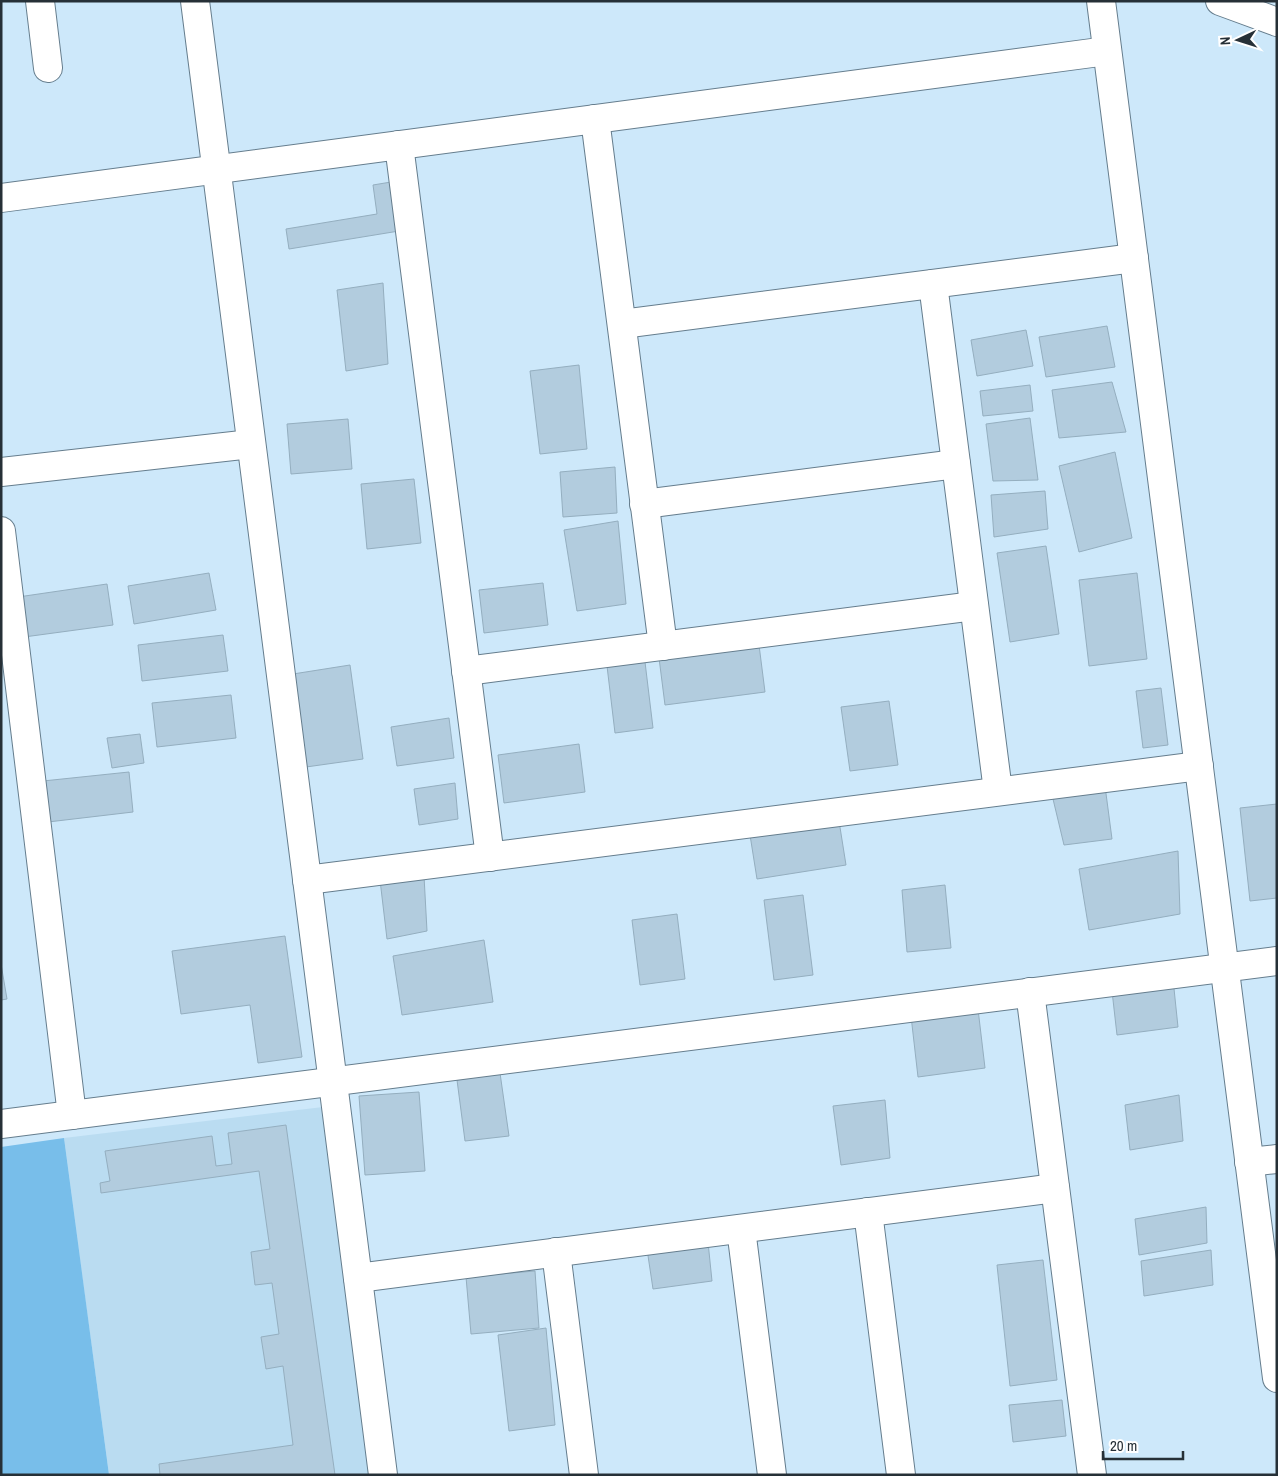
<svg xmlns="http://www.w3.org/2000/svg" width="1278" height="1476" viewBox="0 0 1278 1476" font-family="'Archivo Narrow',sans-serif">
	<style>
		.built { fill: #badcf1 }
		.green { fill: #78beea }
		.building { fill: #b2ccde; stroke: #94aebf }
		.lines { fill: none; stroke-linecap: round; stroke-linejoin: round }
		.minor-casing { stroke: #657d8d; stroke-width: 30 }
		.tertiary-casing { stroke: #657d8d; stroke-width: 30 }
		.minor { stroke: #fff; stroke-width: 28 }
		.tertiary { stroke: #fff; stroke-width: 28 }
	</style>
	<rect width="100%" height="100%" fill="#cde8fa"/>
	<path class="built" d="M 323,1107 L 369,1475 L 109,1475 L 64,1138 Z"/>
	<path class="green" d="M 64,1138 L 109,1475 L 1,1475 L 1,1147 Z"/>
	<g class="building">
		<path d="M 391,182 L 399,231 L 289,249 L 286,229 L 377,214 L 373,185 Z"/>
		<path d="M 383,283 L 388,364 L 346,371 L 337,290 Z"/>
		<path d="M 1107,326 L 1115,367 L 1046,377 L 1039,337 Z"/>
		<path d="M 1026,330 L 1033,366 L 977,376 L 971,340 Z"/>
		<path d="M 579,365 L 587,449 L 540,454 L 530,371 Z"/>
		<path d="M 1112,382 L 1126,432 L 1059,438 L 1052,390 Z"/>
		<path d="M 1030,385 L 1033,411 L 983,416 L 980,391 Z"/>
		<path d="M 1030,418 L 1038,480 L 993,481 L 986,424 Z"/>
		<path d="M 348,419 L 352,469 L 291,474 L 287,424 Z"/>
		<path d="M 1115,452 L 1132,538 L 1079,552 L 1059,466 Z"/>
		<path d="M 615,467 L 617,513 L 563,517 L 560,472 Z"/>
		<path d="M 414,479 L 421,543 L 367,549 L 361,484 Z"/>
		<path d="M 1045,491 L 1048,529 L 994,537 L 991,495 Z"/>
		<path d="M 618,521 L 626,604 L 577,611 L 564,530 Z"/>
		<path d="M 1046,546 L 1059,634 L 1010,642 L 997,553 Z"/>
		<path d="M 209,573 L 216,610 L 134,624 L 128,586 Z"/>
		<path d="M 1137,573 L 1147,659 L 1089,666 L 1079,580 Z"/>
		<path d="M 543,583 L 548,625 L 484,633 L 479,590 Z"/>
		<path d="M 107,584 L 113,625 L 24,637 L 18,597 Z"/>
		<path d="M 223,635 L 228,671 L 142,681 L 138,645 Z"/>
		<path d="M 759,645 L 765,692 L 665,705 L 659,658 Z"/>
		<path d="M 645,662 L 653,728 L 615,733 L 607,666 Z"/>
		<path d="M 350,665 L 363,759 L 306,767 L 293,674 Z"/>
		<path d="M 1161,688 L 1168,745 L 1143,748 L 1136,691 Z"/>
		<path d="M 231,695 L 236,738 L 157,747 L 152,703 Z"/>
		<path d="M 889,701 L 898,765 L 850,771 L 841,707 Z"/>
		<path d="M 449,718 L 454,758 L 397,766 L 391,727 Z"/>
		<path d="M 140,734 L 144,763 L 112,768 L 107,738 Z"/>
		<path d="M 579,744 L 585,792 L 504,803 L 498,755 Z"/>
		<path d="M 129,772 L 133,812 L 48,822 L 43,781 Z"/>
		<path d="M 455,783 L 458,819 L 419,825 L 414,789 Z"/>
		<path d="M 1105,786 L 1112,839 L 1064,845 L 1053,799 Z"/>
		<path d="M 1277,804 L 1277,898 L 1250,901 L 1240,808 Z"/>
		<path d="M 839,821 L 846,865 L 757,879 L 750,835 Z"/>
		<path d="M 1178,851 L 1180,914 L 1089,930 L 1079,869 Z"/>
		<path d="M 424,876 L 427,931 L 387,939 L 380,880 Z"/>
		<path d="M 945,885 L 951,948 L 907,952 L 902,890 Z"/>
		<path d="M 803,895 L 813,975 L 774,980 L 764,900 Z"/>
		<path d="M 677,914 L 685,979 L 640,985 L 632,920 Z"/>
		<path d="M 285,936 L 302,1057 L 258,1063 L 250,1005 L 181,1014 L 172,951 Z"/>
		<path d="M 484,940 L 493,1002 L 402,1015 L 393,956 Z"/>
		<path d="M 1,964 L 7,999 L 1,1000 Z"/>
		<path d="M 1173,979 L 1178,1027 L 1117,1035 L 1112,991 Z"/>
		<path d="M 978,1009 L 985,1068 L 918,1077 L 911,1016 Z"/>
		<path d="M 500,1073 L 509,1136 L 465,1141 L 457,1080 Z"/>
		<path d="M 419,1092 L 425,1171 L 365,1175 L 359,1096 Z"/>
		<path d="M 1179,1095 L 1183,1141 L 1130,1150 L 1125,1105 Z"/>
		<path d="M 885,1100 L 890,1158 L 841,1165 L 833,1106 Z"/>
		<path d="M 286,1125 L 335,1475 L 160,1475 L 159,1464 L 293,1445 L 283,1366 L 266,1369 L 261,1337 L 279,1334 L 272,1283 L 255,1285 L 251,1252 L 270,1249 L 259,1171 L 101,1193 L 100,1183 L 110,1181 L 105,1151 L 212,1136 L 216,1166 L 232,1164 L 228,1133 Z"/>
		<path d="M 1206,1207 L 1207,1243 L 1139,1255 L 1135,1219 Z"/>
		<path d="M 708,1242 L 712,1281 L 653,1289 L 647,1249 Z"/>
		<path d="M 1211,1250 L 1213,1285 L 1144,1296 L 1141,1261 Z"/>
		<path d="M 1043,1260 L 1057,1380 L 1010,1386 L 997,1265 Z"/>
		<path d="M 535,1271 L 539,1328 L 471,1334 L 466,1277 Z"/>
		<path d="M 546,1328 L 555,1425 L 509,1431 L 498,1335 Z"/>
		<path d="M 1062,1400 L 1066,1436 L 1013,1442 L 1009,1405 Z"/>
	</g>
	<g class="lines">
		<defs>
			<g id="minor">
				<path d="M 40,1 L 48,68"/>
				<path d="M 195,1 L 383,1475"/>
				<path d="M 1101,1 L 1277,1378"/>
				<path d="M 595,119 L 663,646"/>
				<path d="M 399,145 L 490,857"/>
				<path d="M 1,198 L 1107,51"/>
				<path d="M 933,284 L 998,791"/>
				<path d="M 622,324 L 1134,258"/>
				<path d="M 1,472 L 251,444"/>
				<path d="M 644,504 L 956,464"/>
				<path d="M 1,531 L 72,1115"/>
				<path d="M 466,671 L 974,606"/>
				<path d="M 307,880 L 1199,766"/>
				<path d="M 1030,992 L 1092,1475"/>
				<path d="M 1,1124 L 1277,961"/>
				<path d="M 1249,1162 L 1277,1159"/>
				<path d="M 868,1212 L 901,1475"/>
				<path d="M 741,1229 L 772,1475"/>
				<path d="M 556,1252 L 584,1475"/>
				<path d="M 358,1278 L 1055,1188"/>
			</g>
			<path id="tertiary" d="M 1220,1 L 1277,22"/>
		</defs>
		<use href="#minor" class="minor-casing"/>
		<use href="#tertiary" class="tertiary-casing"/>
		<use href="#minor" class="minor"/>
		<use href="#tertiary" class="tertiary"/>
	</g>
	<rect width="1278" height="1476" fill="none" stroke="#263037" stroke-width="5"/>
	<g transform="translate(1238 40) rotate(266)" stroke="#ffffff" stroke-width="4" paint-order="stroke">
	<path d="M0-4L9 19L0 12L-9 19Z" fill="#263037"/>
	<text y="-8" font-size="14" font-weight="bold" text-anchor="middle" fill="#263037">N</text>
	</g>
	<path d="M1103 1451v8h80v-8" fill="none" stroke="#263037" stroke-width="2.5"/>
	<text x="1110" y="1451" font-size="15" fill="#263037" stroke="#ffffff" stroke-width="4" paint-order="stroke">20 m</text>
</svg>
